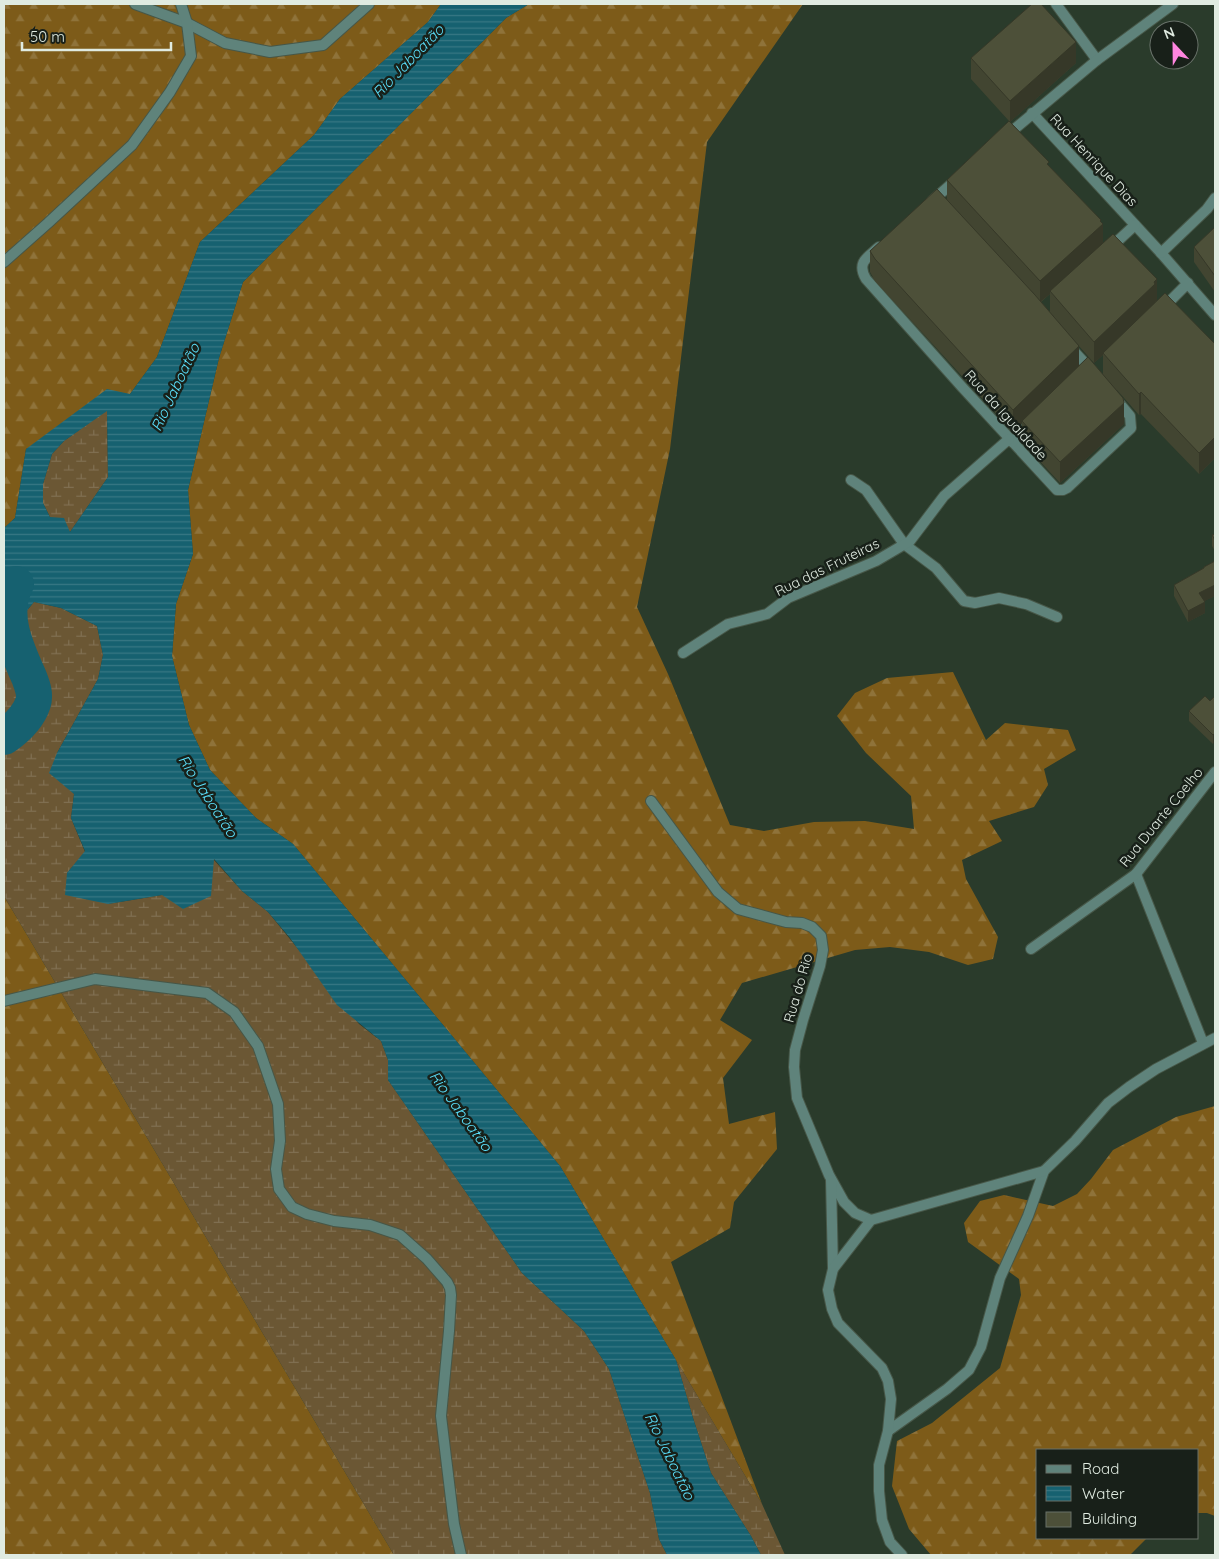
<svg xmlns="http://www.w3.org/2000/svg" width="1219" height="1559" viewBox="0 0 1219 1559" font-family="Quicksand,sans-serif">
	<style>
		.forest { fill: url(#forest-firs) }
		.wetland { fill: url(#wetland-marsh) }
		.water { fill: url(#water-rules); fill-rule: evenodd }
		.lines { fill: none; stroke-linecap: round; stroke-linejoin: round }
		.river { stroke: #166170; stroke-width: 36 }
		.street-casing { stroke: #475748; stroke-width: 12 }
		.street { stroke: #5f837b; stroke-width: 10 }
		.wall { fill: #424531; fill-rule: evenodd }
		.shaded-wall { fill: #363828 }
		.building { fill: #4d5039; stroke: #363828 }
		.labels { text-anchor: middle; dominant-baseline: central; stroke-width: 5; stroke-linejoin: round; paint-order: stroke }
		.street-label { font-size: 14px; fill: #e0ebe1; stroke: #182019 }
		.water-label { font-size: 15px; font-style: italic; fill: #5be1fd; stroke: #182019 }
	</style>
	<defs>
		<pattern id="forest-firs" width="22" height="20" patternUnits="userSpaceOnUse" patternTransform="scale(1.25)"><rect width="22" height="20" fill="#7d5b19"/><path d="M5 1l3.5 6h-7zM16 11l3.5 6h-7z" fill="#8f733a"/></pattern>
		<pattern id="wetland-marsh" width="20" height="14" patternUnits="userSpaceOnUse" patternTransform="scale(1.25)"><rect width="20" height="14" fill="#6b5734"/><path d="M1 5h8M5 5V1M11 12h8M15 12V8" fill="none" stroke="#806f51"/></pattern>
		<pattern id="water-rules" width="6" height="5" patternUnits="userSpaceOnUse" patternTransform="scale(1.25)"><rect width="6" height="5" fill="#166170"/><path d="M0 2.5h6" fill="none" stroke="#387884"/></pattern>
	</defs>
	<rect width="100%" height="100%" fill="#2a3b2b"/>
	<g class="forest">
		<path d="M 4,4 L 441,4 L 428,22 L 340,99 L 314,135 L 200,242 L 157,357 L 130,394 L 26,449 L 15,518 L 4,528 Z"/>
		<path d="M 529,4 L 803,4 L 707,142 L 670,449 L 637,607 L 668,674 L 730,825 L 764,831 L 814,822 L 865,821 L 914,829 L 911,796 L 866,753 L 837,716 L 855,693 L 887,678 L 953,672 L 986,740 L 1005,723 L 1068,730 L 1076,750 L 1044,769 L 1048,785 L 1034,807 L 989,821 L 1002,841 L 962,860 L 966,879 L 998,937 L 993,959 L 968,965 L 929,952 L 890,947 L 855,950 L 742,983 L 720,1020 L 752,1040 L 723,1078 L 729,1124 L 775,1112 L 777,1149 L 734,1202 L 730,1228 L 671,1262 L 762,1504 L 560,1166 L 293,844 L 256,818 L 210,770 L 189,725 L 172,656 L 176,604 L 193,554 L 188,490 L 219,358 L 243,282 L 506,18 Z"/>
		<path d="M 4,896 L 394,1555 L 4,1555 Z"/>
		<path d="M 1215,1106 L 1215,1516 L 1207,1513 L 1198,1513 L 1198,1450 L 1038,1450 L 1038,1538 L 1147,1538 L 1130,1555 L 931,1555 L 909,1529 L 892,1486 L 897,1441 L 932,1423 L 1000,1368 L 1021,1295 L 1019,1279 L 968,1242 L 964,1223 L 980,1201 L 1004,1195 L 1053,1206 L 1077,1194 L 1091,1179 L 1113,1150 L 1176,1117 Z"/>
	</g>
	<g class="wetland">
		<path d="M 107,410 L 108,477 L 70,532 L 50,517 L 43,503 L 43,484 L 52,454 L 64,441 Z"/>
		<path d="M 34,602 L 61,608 L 97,626 L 103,655 L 98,679 L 57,753 L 74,794 L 71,818 L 85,852 L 67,873 L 108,904 L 162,895 L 213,859 L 242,891 L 268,912 L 359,1024 L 381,1041 L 388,1060 L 388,1080 L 522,1273 L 584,1331 L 609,1369 L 650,1493 L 659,1539 L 667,1555 L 394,1555 L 4,896 L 4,638 Z"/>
		<path d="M 676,1360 L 762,1504 L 785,1555 L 761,1555 L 751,1536 L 711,1473 L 693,1418 Z"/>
	</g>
	<path class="water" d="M 441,4 L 529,4 L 506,18 L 243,282 L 219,358 L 188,490 L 193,554 L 176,604 L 172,656 L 189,725 L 210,770 L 256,818 L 293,844 L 560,1166 L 676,1360 L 693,1418 L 711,1473 L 751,1536 L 761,1555 L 667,1555 L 659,1539 L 650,1493 L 609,1369 L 584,1331 L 522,1273 L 388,1080 L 388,1060 L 381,1041 L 337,1005 L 290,938 L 268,912 L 242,891 L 214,859 L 211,896 L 183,909 L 162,895 L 108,904 L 65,895 L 67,873 L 85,851 L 71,818 L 74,794 L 49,773 L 57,753 L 98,679 L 103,655 L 97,626 L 61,608 L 34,602 L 4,638 L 4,528 L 15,518 L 26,449 L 107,389 L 130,394 L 157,357 L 200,242 L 314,135 L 340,99 L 428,22 ZM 107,411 L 108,477 L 70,532 L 64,518 L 50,517 L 43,503 L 43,484 L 52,454 L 64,441 Z"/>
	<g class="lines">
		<path class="river" d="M 4,737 C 17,728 28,718 33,703 C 36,694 32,685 29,677 C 16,648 0,614 16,584"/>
		<defs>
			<g id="street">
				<path d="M 135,4 L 187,23 L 225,43 L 270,52 L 323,45 L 369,4"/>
				<path d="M 1056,4 L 1097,60"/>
				<path d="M 1032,113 L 1161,253 L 1215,315"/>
				<path d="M 1005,137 L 1097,60 L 1173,4"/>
				<path d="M 932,201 L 957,179"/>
				<path d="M 879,247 C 868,257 856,262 866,279 L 962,387 L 1057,490 L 1063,490 L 1067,488 L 1131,428 L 1130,416 L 1115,398"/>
				<path d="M 1110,248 L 1135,225"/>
				<path d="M 1161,253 L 1207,209 L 1215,198"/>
				<path d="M 4,262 L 48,223 L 132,145 L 170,92 L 191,56 L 187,23 L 181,4"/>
				<path d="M 1162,309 L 1188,283"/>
				<path d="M 1070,347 L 1092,371"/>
				<path d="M 1012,442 L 1031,423"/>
				<path d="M 851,480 L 866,490 L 904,544 L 936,568 L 964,601 L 975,603 L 999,598 L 1026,604 L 1057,617"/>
				<path d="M 683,653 L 728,624 L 767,614 L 788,598 L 876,561 L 910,541 L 944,496 L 1009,439"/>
				<path d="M 651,801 L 718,892 L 738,909 L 786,922 L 802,923 L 812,927 L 821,936 L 823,950 L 820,966 L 803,1020 L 795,1050 L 794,1067 L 797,1098 L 829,1175 L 844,1202 L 855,1213 L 871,1220"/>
				<path d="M 1136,874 L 1203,1043"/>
				<path d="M 1031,949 L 1136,874 L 1215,772"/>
				<path d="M 4,1001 L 95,979 L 207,993 L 234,1012 L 258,1046 L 278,1104 L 280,1141 L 276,1169 L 279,1189 L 292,1207 L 307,1214 L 334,1221 L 370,1225 L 400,1235 L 427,1259 L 447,1282 L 450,1288 L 451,1295 L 449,1331 L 441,1416 L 454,1524 L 461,1555"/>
				<path d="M 831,1180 L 833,1269"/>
				<path d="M 888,1431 L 947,1389 L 969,1370 L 981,1347 L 1000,1278 L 1028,1216 L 1044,1171 L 1075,1141 L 1108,1103 L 1129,1087 L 1156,1069 L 1215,1038"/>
				<path d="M 902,1555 L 890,1542 L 882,1520 L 879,1491 L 879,1465 L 888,1431 L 891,1399 L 888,1381 L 882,1368 L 838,1323 L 832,1309 L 828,1290 L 833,1269 L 871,1220 L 1044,1171"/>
			</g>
		</defs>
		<use href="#street" class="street-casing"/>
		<use href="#street" class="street"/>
	</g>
	<g class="wall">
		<path d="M 971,58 L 1076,63 L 1010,122 L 1049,166 L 1101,222 L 1103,242 L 1157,301 L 1155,303 L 1215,344 L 1215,458 L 1199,474 L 1141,414 L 1139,415 L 1117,390 L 1124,424 L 1060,483 L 1022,442 L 1022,423 L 1013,432 L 875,281 L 870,272 L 870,251 L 947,200 L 947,180 L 1009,121 L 971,79 ZM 1050,294 L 1050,312 L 1041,302 ZM 1055,319 L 1094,363 L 1103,355 L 1103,374 L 1079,365 Z"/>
		<path d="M 1215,229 L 1215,292 L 1194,262 L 1194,247 Z"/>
		<path d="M 1215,534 L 1215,551 L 1212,546 L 1212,535 Z"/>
		<path d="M 1215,561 L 1215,596 L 1204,601 L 1205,613 L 1188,622 L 1174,596 L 1174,585 L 1204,568 L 1204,567 Z"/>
		<path d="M 1215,696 L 1213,744 L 1189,721 L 1189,711 L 1210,701 Z"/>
	</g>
	<g class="shaded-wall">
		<path d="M 1076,42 L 1076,63 L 1010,122 L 1010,101 Z"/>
		<path d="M 1101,220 L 1101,225 L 1103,224 L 1103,245 L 1050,291 L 1050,294 L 1040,302 L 1040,281 Z"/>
		<path d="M 1157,279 L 1157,301 L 1155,302 L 1155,305 L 1103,353 L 1103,355 L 1094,363 L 1094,342 Z"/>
		<path d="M 1079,346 L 1079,367 L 1022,421 L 1022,423 L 1013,432 L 1013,410 Z"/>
		<path d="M 1141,392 L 1141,414 L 1139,415 L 1139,394 Z"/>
		<path d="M 1124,403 L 1124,424 L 1060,483 L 1060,462 Z"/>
		<path d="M 1215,437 L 1215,458 L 1199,474 L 1199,453 Z"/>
		<path d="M 1215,585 L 1215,596 L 1199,604 L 1199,593 Z"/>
		<path d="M 1205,602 L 1205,613 L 1188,622 L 1188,611 Z"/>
		<path d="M 1215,733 L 1215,742 L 1213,744 L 1213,735 Z"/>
	</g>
	<g class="building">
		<path d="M 1032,4 L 1041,4 L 1076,42 L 1010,101 L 971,58 Z"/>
		<path d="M 1009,121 L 1049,162 L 1047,164 L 1101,220 L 1100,221 L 1103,224 L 1040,281 L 947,180 Z"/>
		<path d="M 937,189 L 1035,295 L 1079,346 L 1013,410 L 875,259 L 870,251 Z"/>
		<path d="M 1214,228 L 1215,229 L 1215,276 L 1194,247 Z"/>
		<path d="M 1113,234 L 1157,279 L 1154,282 L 1155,284 L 1094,342 L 1050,291 Z"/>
		<path d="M 1165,293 L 1215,344 L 1215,437 L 1199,453 L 1141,392 L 1139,394 L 1103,353 Z"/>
		<path d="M 1088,357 L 1123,398 L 1124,403 L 1060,462 L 1022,421 Z"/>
		<path d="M 1215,534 L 1215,540 L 1212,535 Z"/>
		<path d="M 1215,561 L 1215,585 L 1199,593 L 1205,602 L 1188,611 L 1174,585 L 1204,568 L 1204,567 Z"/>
		<path d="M 1205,696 L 1210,701 L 1215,696 L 1215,733 L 1213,735 L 1189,711 Z"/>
	</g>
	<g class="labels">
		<g class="street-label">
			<text transform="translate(1094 160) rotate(47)">Rua Henrique Dias</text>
			<text transform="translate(1006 415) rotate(48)">Rua da Igualdade</text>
			<text transform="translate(827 567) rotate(-26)">Rua das Fruteiras</text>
			<text transform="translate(1161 817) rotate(-51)">Rua Duarte Coelho</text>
			<text transform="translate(798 988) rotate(-74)">Rua do Rio</text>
		</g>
		<g class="water-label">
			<text transform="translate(408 61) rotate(-46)">Rio Jaboatão</text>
			<text transform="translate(175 387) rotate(-65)">Rio Jaboatão</text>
			<text transform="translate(208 796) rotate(57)">Rio Jaboatão</text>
			<text transform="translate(461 1111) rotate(54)">Rio Jaboatão</text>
			<text transform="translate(670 1456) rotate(64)">Rio Jaboatão</text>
		</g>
	</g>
	<rect width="1219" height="1559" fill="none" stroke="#e0ebe1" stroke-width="10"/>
	<rect x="1036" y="1449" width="162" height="90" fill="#182019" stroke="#687169"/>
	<rect x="1046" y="1465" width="25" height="8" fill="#5f837b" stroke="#687169"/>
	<text x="1082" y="1474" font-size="15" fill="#e0ebe1">Road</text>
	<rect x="1046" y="1486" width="25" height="15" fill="url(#water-rules)" stroke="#687169"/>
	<text x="1082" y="1499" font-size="15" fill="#e0ebe1">Water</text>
	<rect x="1046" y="1512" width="25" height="15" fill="#4d5039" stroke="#687169"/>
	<text x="1082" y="1524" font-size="15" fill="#e0ebe1">Building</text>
	<g transform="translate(1174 45) rotate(338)"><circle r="24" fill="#182019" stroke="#687169"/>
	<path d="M0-4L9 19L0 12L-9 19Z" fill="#fe85df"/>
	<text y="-8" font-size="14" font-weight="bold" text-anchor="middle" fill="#e0ebe1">N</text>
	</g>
	<path d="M22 42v8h149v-8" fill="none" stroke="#e0ebe1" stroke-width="2.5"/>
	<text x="30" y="42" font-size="15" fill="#e0ebe1" stroke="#182019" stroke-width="4" paint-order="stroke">50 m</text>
</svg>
